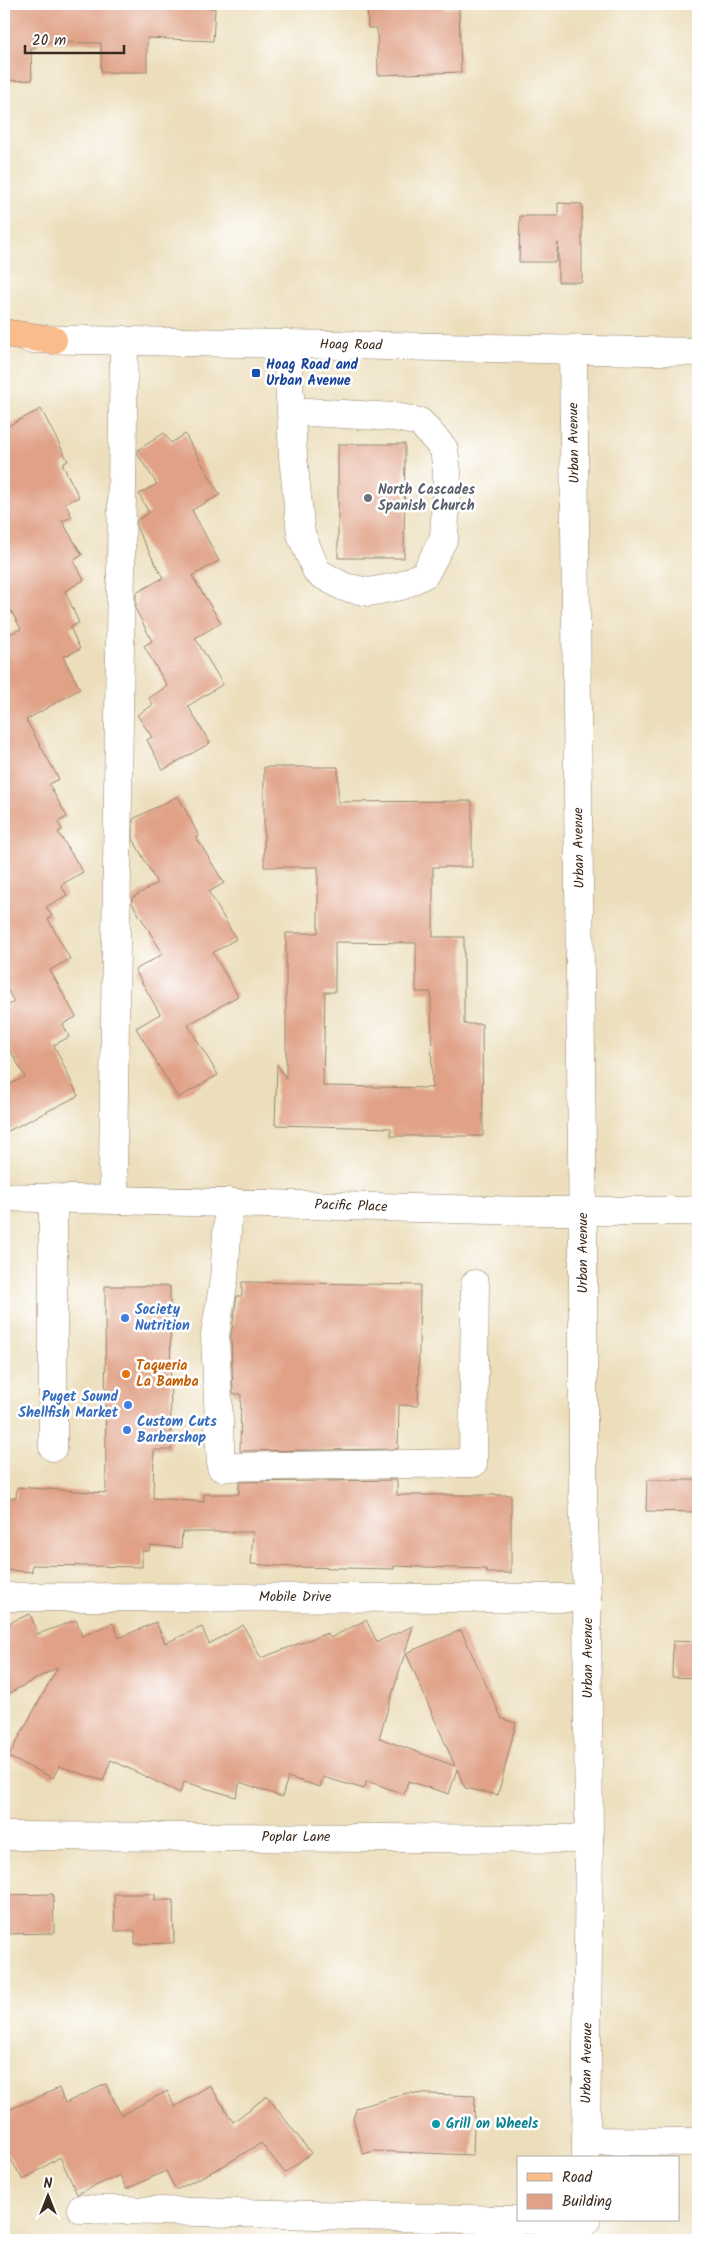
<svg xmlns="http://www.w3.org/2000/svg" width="702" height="2244" viewBox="0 0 702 2244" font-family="Kalam,sans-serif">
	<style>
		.building { fill: #e0a186; fill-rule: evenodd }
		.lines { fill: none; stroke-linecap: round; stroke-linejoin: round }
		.minor-casing { stroke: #94846c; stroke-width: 29 }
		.major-casing { stroke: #94846c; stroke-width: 29 }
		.minor { stroke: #fff; stroke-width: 28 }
		.major { stroke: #f9bc8a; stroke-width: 28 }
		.transit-dot { fill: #1a4fb4; stroke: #fff; stroke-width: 2 }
		.worship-dot { fill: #6b7280; stroke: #fff; stroke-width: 2 }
		.shop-dot { fill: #3f7fe0; stroke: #fff; stroke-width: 2 }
		.food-dot { fill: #e8710a; stroke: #fff; stroke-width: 2 }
		.culture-dot { fill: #0f9aa8; stroke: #fff; stroke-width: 2 }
		.labels { text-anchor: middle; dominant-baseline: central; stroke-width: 5; stroke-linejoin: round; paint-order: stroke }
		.street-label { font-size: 14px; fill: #3b2a1e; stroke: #fff }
		.transit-label { font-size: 14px; font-weight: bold; fill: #164399; stroke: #fff; text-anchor: start }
		.worship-label { font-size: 14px; font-weight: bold; fill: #5b616d; stroke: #fff; text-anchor: start }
		.shop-label { font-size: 14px; font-weight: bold; fill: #366cbe; stroke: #fff; text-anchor: start }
		.food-label { font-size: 14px; font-weight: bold; fill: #c56008; stroke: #fff; text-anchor: start }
		.culture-label { font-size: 14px; font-weight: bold; fill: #0d838f; stroke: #fff; text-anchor: start }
	</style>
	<rect width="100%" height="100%" fill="#fff"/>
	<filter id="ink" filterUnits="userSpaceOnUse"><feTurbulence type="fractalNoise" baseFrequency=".02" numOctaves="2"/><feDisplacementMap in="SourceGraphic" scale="10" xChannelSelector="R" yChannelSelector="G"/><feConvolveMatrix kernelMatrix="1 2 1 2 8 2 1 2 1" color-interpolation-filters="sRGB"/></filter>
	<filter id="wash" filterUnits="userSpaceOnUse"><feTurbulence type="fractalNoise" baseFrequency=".0096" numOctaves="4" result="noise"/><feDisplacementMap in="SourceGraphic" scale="20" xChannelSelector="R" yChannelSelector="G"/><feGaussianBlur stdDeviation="1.12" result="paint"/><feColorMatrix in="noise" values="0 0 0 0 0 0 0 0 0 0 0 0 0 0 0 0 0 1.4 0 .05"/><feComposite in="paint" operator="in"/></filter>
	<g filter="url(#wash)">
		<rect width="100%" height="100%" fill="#ecdebb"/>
		<g id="blocks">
			<g class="building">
				<path d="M 4,4 L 99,4 L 215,8 L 213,41 L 147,38 L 147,72 L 101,72 L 101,43 L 36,42 L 36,48 L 31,48 L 32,80 L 4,81 Z"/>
				<path d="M 367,4 L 445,4 L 445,8 L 459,8 L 461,72 L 378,75 L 377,28 L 368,28 Z"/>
				<path d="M 558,203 L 582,204 L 582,282 L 558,282 L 558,243 L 556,262 L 519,262 L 520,216 L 558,216 Z"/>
				<path d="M 41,409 L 68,461 L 62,464 L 79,497 L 65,503 L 72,517 L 62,521 L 82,555 L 73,561 L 84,580 L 65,591 L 79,623 L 70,627 L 80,649 L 63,657 L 80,689 L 26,720 L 59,779 L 49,784 L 67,817 L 58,822 L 62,830 L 58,832 L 83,872 L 61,885 L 67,895 L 46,907 L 52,916 L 48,919 L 70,959 L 50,970 L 76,1017 L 63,1024 L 69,1037 L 54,1045 L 78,1096 L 4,1133 L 4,1087 L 25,1077 L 4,1039 L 4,1008 L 14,1002 L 4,983 L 4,636 L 21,629 L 4,598 L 4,428 Z"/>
				<path d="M 164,433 L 171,443 L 185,434 L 220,495 L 192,510 L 219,561 L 192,576 L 221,623 L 195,638 L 223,684 L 188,706 L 210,743 L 163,770 L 147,740 L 152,737 L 137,715 L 153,705 L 149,698 L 167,686 L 144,646 L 152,641 L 136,610 L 136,593 L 163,578 L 137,529 L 137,520 L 149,513 L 139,494 L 157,484 L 138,455 L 138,450 Z"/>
				<path d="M 338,444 L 405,444 L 404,558 L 338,558 Z"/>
				<path d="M 264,767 L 338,767 L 338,802 L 472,801 L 472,867 L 433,867 L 433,937 L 464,937 L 464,1024 L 482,1024 L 483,1136 L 391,1136 L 391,1128 L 275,1125 L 277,1064 L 286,1079 L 286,933 L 318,933 L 318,867 L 264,867 ZM 335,942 L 416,943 L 416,992 L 431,992 L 432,1088 L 323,1086 L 325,992 L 335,992 Z"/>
				<path d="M 178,796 L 199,836 L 196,837 L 224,883 L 209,892 L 236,939 L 213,953 L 238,996 L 188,1025 L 218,1075 L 178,1098 L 136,1028 L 160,1014 L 135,970 L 163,954 L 132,903 L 132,898 L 157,883 L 133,839 L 133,819 Z"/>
				<path d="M 242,1282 L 420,1285 L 418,1406 L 399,1405 L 398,1449 L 240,1451 L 241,1394 L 233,1394 L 231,1336 L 237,1296 L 242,1296 Z"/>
				<path d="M 105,1286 L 170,1286 L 171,1450 L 154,1450 L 153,1498 L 204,1502 L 204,1494 L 239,1494 L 239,1482 L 397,1480 L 397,1495 L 511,1495 L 511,1573 L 486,1573 L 486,1569 L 394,1566 L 394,1569 L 292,1567 L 251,1564 L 253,1532 L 182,1532 L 181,1548 L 150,1545 L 149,1551 L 142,1551 L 142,1567 L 32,1565 L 32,1572 L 4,1570 L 4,1498 L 16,1498 L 17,1487 L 106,1493 Z"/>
				<path d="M 647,1480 L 698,1480 L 698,1512 L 646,1511 Z"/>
				<path d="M 30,1614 L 38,1634 L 76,1620 L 82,1636 L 113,1623 L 119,1638 L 156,1622 L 165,1643 L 202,1627 L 209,1644 L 243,1625 L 261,1658 L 327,1633 L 330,1638 L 366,1620 L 377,1642 L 413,1626 L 379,1738 L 455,1766 L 406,1653 L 461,1630 L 502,1719 L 516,1723 L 498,1795 L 465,1788 L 457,1769 L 449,1794 L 408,1781 L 404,1794 L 367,1781 L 364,1789 L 323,1777 L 320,1787 L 288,1777 L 282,1797 L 240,1782 L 236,1797 L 184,1782 L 180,1793 L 111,1760 L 103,1781 L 59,1766 L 53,1778 L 8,1757 L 58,1667 L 4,1696 L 4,1625 Z"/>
				<path d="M 673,1641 L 698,1642 L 698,1678 L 672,1677 Z"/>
				<path d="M 53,1894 L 54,1933 L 4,1934 L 4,1895 Z"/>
				<path d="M 114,1894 L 155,1894 L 155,1900 L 173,1900 L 174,1943 L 135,1944 L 135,1931 L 115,1931 Z"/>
				<path d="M 106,2084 L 121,2115 L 167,2091 L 175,2107 L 210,2085 L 233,2122 L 267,2096 L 311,2153 L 285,2173 L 261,2143 L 225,2165 L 176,2190 L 166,2171 L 126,2189 L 120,2175 L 77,2194 L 60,2157 L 23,2180 L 4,2148 L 4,2112 L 59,2088 L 65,2103 Z"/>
				<path d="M 407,2093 L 475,2096 L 473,2155 L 374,2151 L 363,2154 L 353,2118 L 357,2108 Z"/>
			</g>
		</g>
	</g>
	<g filter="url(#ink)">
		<use href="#blocks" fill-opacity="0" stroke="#94846c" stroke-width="1"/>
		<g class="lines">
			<defs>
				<g id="minor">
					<path d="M 30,339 L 698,352"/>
					<path d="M 286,343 L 291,411 L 395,417 L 420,422 L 444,449 L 447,472 L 444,538 L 425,574 L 401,586 L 369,592 L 344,587 L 317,572 L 301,534 L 293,457 L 291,411"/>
					<path d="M 573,349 L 583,1241 L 583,1495 L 587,1598 L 589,1839 L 586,2158"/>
					<path d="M 4,1197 L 529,1211 L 698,1211"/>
					<path d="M 115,1199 L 113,1168 L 124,340"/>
					<path d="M 229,1202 L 224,1279 L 215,1335 L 221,1467 L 473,1463 L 475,1284"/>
					<path d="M 53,1447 L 53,1197"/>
					<path d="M 4,1597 L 587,1598"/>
					<path d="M 4,1836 L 589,1839"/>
					<path d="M 586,2141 L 698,2142"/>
					<path d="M 81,2209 L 586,2222"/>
				</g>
				<path id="major" d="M 4,333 L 53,340"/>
			</defs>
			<use href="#minor" class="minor-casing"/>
			<use href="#major" class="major-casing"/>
			<use href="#minor" class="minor"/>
			<use href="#major" class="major"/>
		</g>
	</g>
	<rect class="transit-dot" x="251" y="368" width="10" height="10" rx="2.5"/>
	<circle class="worship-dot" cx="368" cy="498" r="5"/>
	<g class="shop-dot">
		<circle cx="125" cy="1318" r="5"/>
		<circle cx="128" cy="1405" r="5"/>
		<circle cx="127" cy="1430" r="5"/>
	</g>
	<circle class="food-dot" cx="126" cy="1374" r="5"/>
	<circle class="culture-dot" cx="436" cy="2124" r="5"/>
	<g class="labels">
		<g class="street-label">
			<text transform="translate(351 345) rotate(1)">Hoag Road</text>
			<text transform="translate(574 443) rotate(-91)">Urban Avenue</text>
			<text transform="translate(579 848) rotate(-91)">Urban Avenue</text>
			<text transform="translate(351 1206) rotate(2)">Pacific Place</text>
			<text transform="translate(583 1253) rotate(-90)">Urban Avenue</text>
			<text x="295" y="1597">Mobile Drive</text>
			<text transform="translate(588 1658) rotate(-90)">Urban Avenue</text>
			<text x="296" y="1837">Poplar Lane</text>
			<text transform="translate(587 2063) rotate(-89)">Urban Avenue</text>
		</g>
		<g class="transit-label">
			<text x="266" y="365">Hoag Road and<tspan x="266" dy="16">Urban Avenue</tspan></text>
		</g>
		<g class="worship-label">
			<text x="378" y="490">North Cascades<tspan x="378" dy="16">Spanish Church</tspan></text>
		</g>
		<g class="shop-label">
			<text x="135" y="1310">Society<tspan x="135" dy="16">Nutrition</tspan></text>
			<text x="118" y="1397" text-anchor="end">Puget Sound<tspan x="118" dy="16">Shellfish Market</tspan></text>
			<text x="137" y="1422">Custom Cuts<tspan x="137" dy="16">Barbershop</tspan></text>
		</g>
		<g class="food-label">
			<text x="136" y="1366">Taqueria<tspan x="136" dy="16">La Bamba</tspan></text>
		</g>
		<g class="culture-label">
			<text x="446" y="2124">Grill on Wheels</text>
		</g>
	</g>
	<rect width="702" height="2244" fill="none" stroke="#fff" stroke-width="20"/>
	<rect x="517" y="2156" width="162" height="65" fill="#ffffff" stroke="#b1aaa5"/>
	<rect x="527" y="2173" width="25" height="8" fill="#f9bc8a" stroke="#b1aaa5"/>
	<text x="562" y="2182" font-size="15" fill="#3b2a1e">Road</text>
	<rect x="527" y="2194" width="25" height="15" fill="#e0a186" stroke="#b1aaa5"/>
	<text x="562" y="2206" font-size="15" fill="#3b2a1e">Building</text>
	<g transform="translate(48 2196)" stroke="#ffffff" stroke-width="4" paint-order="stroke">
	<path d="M0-4L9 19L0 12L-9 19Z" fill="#3b2a1e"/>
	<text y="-8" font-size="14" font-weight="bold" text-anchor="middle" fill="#3b2a1e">N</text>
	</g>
	<path d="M25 45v8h99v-8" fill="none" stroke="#3b2a1e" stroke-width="2.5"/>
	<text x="32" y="45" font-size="15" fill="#3b2a1e" stroke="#ffffff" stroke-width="4" paint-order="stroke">20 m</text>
</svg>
